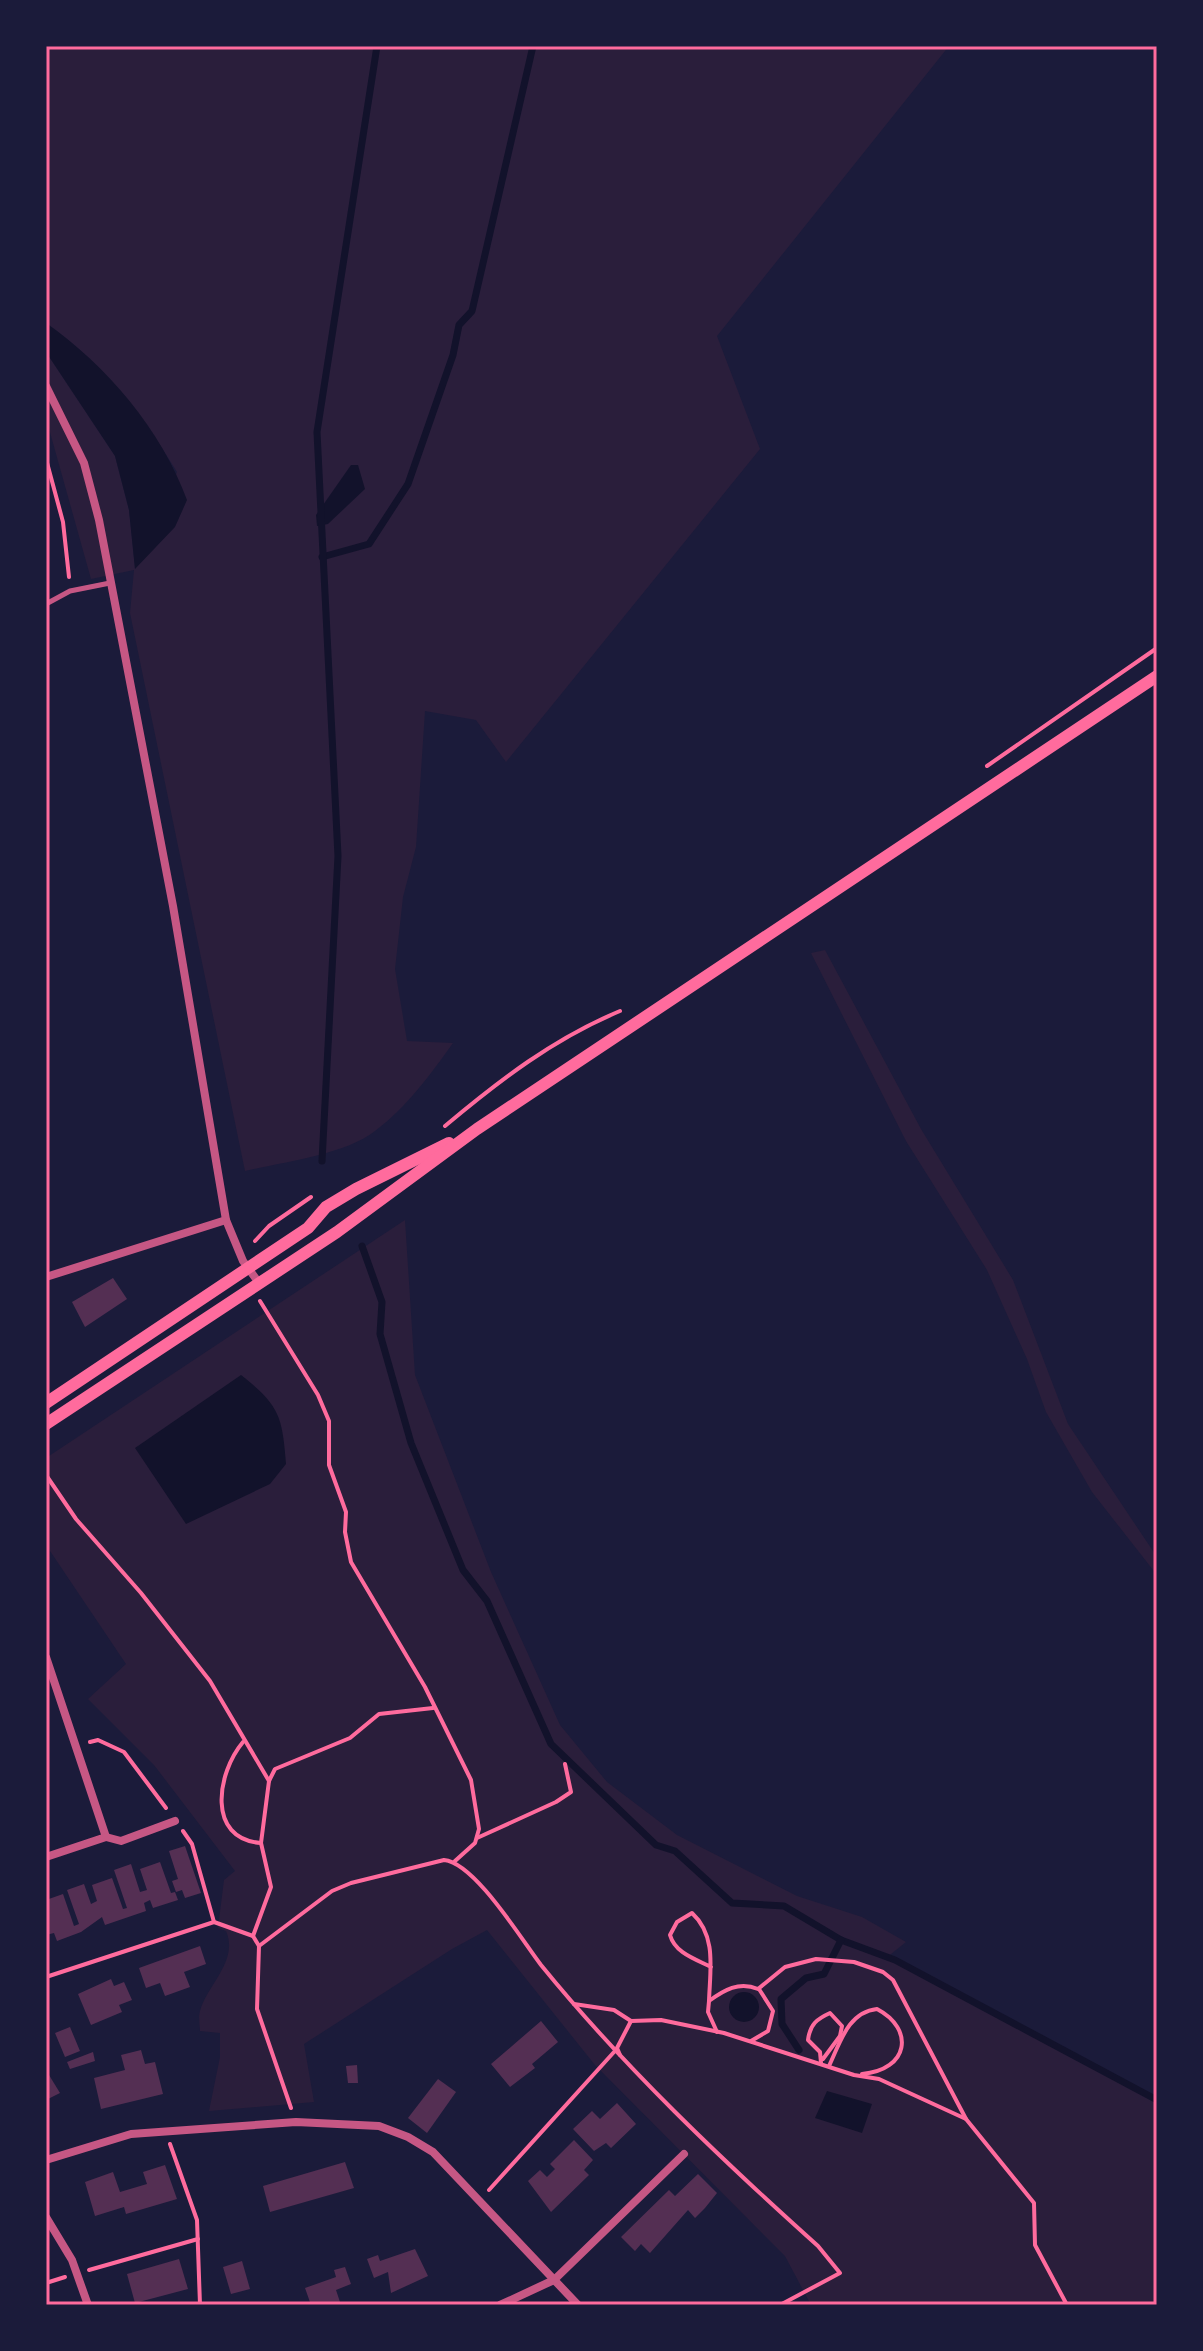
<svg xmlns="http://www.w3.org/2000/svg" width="1203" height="2351" viewBox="0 0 1203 2351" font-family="'Source Serif 4',serif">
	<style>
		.green { fill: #2a1e3b }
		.water { fill: #12122b }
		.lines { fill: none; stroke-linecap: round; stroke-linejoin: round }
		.stream { stroke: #12122b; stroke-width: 7 }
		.building { fill: #542f53 }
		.path { stroke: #ff6b9d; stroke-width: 4 }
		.service { stroke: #c65784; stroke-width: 5 }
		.minor { stroke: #c65784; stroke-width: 8 }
		.secondary { stroke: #ff6b9d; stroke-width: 12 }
		.neatline { fill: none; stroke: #ff6b9d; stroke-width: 3 }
	</style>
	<rect width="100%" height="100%" fill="#1b1b3a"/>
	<g class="green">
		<path d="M 46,46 L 949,46 L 717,336 L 760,449 L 506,762 L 476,720 L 425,711 L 416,847 L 403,897 L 395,969 L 407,1041 L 453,1043 C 431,1074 406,1108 375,1131 C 344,1155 283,1162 245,1171 L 130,613 L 134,570 L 91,579 L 46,418 L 46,352 L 115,456 L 129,510 L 135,568 L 177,472 C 141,413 102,363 46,323 Z"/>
		<path d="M 825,950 L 921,1129 L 1013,1280 L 1068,1424 L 1157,1557 L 1157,1575 L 1092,1492 L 1046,1412 L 1027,1359 L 987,1270 L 906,1141 L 811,953 Z"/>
		<path d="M 405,1220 L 415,1375 L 491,1572 L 560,1725 L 607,1782 L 677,1835 L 797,1896 L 862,1917 L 906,1942 L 886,1958 L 1157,2100 L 1157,2305 L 811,2305 L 785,2256 L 595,2065 L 487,1930 L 452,1949 L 304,2044 L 314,2102 L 209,2111 L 220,2057 L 220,2033 L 200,2031 C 200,2025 198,2017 200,2011 C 207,1985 239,1961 226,1931 L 218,1928 L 224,1880 L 235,1871 L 154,1765 L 88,1699 L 126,1664 L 46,1545 L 46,1458 Z"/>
	</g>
	<g class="water">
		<path d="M 46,323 C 107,366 161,429 187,500 L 175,527 L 135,569 L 129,510 L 115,456 L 46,352 Z"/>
		<path d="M 351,465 L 358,465 L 365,489 L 328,524 L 317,526 L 316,515 Z"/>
		<path d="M 241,1375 C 280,1406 282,1416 286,1464 L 270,1484 L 186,1524 L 135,1448 Z"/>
		<circle cx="744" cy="2007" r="15"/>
		<path d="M 827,2091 L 872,2104 L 862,2133 L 815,2118 Z"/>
	</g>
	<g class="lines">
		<g class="stream">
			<path d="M 322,557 L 369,544 L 408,484 L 453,355 L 459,325 L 472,311 L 533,46"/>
			<path d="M 322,1161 L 338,856 L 317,432 L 377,46"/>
			<path d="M 362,1246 L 382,1302 L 380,1334 L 411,1443 L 463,1570 L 487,1601 L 551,1744 L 656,1845 L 675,1851 L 732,1903 L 784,1906 L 841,1940 L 895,1960 L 1157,2100"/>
			<path d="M 799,2050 L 782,2024 L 781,1999 L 806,1978 L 824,1974 L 841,1940"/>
		</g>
	</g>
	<g class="building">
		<path d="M 113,1278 L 127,1299 L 85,1327 L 72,1302 Z"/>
		<path d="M 185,1846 L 201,1893 L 185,1898 L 182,1890 L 176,1892 L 172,1881 L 178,1879 L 169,1851 Z"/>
		<path d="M 160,1862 L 171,1893 L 175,1892 L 178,1900 L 153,1908 L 150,1900 L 144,1903 L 146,1911 L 105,1925 L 102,1917 L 81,1932 L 57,1941 L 54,1933 L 46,1935 L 49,1917 L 46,1900 L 63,1894 L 74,1926 L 79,1924 L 67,1890 L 84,1884 L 91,1904 L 97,1901 L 92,1885 L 112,1878 L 123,1909 L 127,1908 L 114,1870 L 131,1864 L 140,1892 L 147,1890 L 140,1869 Z"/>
		<path d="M 200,1946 L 206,1964 L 184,1972 L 190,1987 L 165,1996 L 160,1983 L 146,1988 L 139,1968 Z"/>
		<path d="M 111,1979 L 114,1986 L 124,1982 L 132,2000 L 119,2005 L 122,2012 L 91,2025 L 78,1994 Z"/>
		<path d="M 541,2021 L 558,2042 L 532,2064 L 535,2068 L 510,2087 L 491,2064 Z"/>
		<path d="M 70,2027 L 80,2051 L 65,2057 L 55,2033 Z"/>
		<path d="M 141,2050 L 145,2064 L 155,2062 L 163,2094 L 101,2109 L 94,2078 L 125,2070 L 121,2055 Z"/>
		<path d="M 93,2052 L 95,2061 L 70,2069 L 67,2062 Z"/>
		<path d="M 357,2065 L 358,2083 L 348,2083 L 346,2066 Z"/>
		<path d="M 49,2075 L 60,2093 L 46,2100 L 46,2076 Z"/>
		<path d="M 438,2079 L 456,2092 L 427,2133 L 408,2118 Z"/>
		<path d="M 617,2103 L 636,2124 L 611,2148 L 606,2143 L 594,2151 L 573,2129 L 592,2111 L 600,2119 Z"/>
		<path d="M 574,2140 L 593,2160 L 584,2170 L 589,2175 L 551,2212 L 528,2181 L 540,2170 L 547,2177 L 555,2169 L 550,2164 Z"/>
		<path d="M 345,2162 L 354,2188 L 270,2212 L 263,2186 Z"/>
		<path d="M 165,2165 L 177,2199 L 126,2214 L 124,2207 L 95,2216 L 85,2182 L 113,2172 L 120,2192 L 147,2184 L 143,2172 Z"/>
		<path d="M 698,2174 L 717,2193 L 705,2208 L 695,2218 L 688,2210 L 650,2253 L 641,2244 L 635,2251 L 621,2237 L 669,2190 L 675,2196 Z"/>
		<path d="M 415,2249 L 428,2276 L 391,2293 L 388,2272 L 374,2278 L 367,2259 L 378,2255 L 380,2261 Z"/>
		<path d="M 179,2259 L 188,2289 L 135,2303 L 127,2274 Z"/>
		<path d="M 242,2261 L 250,2289 L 231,2294 L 223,2267 Z"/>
		<path d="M 345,2267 L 351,2284 L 336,2290 L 341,2305 L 311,2305 L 305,2288 L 336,2277 L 334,2270 Z"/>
	</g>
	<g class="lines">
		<g class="path">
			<path d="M 46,459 L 63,522 L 69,577"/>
			<path d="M 987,766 L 1157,648"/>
			<path d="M 445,1126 C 500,1080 553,1039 620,1011"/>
			<path d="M 255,1241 L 269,1226 L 311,1197"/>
			<path d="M 260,1301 L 318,1395 L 329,1421 L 329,1465 L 346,1512 L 345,1532 L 351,1562 L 425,1687 L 471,1780 L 479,1829 L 475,1843 L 455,1861"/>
			<path d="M 46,1475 L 76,1519 L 141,1593 L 210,1681 L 269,1781 L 261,1843 L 271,1887 L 253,1936"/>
			<path d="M 90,1742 L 98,1740 L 124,1752 L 166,1808"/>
			<path d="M 243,1742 C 217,1773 206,1839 261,1843"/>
			<path d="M 269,1781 L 275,1769 L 350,1738 L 379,1714 L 433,1708"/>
			<path d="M 183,1831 L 192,1844 L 214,1922 L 253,1936 L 259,1946 L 257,2009 L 291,2108"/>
			<path d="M 477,1838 L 556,1802 L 571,1792 L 565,1764"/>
			<path d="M 259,1946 L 332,1891 L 351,1883 L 444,1860 C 475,1863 521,1939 541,1965 C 624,2067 720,2158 818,2246 L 840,2273 L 780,2305"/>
			<path d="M 46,1977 L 214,1922"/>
			<path d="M 709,2001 C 710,1970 717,1936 692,1913 L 677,1922 L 670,1935 C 675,1953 695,1959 711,1967"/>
			<path d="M 574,2004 L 614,2010 L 631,2021 L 661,2020 L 724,2033 L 854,2075 L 879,2079 L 966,2119 L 1034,2203 L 1035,2245 L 1067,2305"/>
			<path d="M 717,2032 L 708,2012 L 709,2001 C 724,1990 739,1981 758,1989 L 785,1967 L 816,1959 L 854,1962 L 883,1972 L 893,1980 L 966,2119"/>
			<path d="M 751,2041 L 768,2031 L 773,2011 L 759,1989"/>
			<path d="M 620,2055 L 617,2048 L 631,2021"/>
			<path d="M 821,2063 L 820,2052 L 808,2040 C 810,2024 817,2019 830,2013 L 842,2026 L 840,2036 L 823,2059"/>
			<path d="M 829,2066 C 840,2043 848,2012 877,2009 C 915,2029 909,2070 862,2074"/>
			<path d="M 170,2144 L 197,2220 L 200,2305"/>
			<path d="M 489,2190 L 614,2052"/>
			<path d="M 89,2270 L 198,2239"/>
			<path d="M 46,2283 L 65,2277"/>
		</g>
		<path class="service" d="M 46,604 L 70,591 L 110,583"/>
		<g class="minor">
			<path d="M 46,386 L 84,463 L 99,520 L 173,906 L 226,1220 L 243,1261 L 259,1283"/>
			<path d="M 46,1277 L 226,1220"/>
			<path d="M 46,1657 L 106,1837 L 46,1857"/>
			<path d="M 106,1837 L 121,1841 L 175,1821"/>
			<path d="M 46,2160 L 131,2134 L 296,2122 L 379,2126 L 408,2137 L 433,2152 L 578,2305"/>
			<path d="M 46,2217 L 72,2260 L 88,2305"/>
			<path d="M 500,2305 L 554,2280 L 684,2154"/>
		</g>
		<g class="secondary">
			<path d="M 46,1403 L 308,1228 L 326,1207 L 356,1189 L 449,1143"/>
			<path d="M 46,1424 L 337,1232 L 477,1129 L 1157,676"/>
		</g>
	</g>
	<rect width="1203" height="2351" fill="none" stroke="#1b1b3a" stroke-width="96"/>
	<rect x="48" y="48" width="1107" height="2255" class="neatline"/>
</svg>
